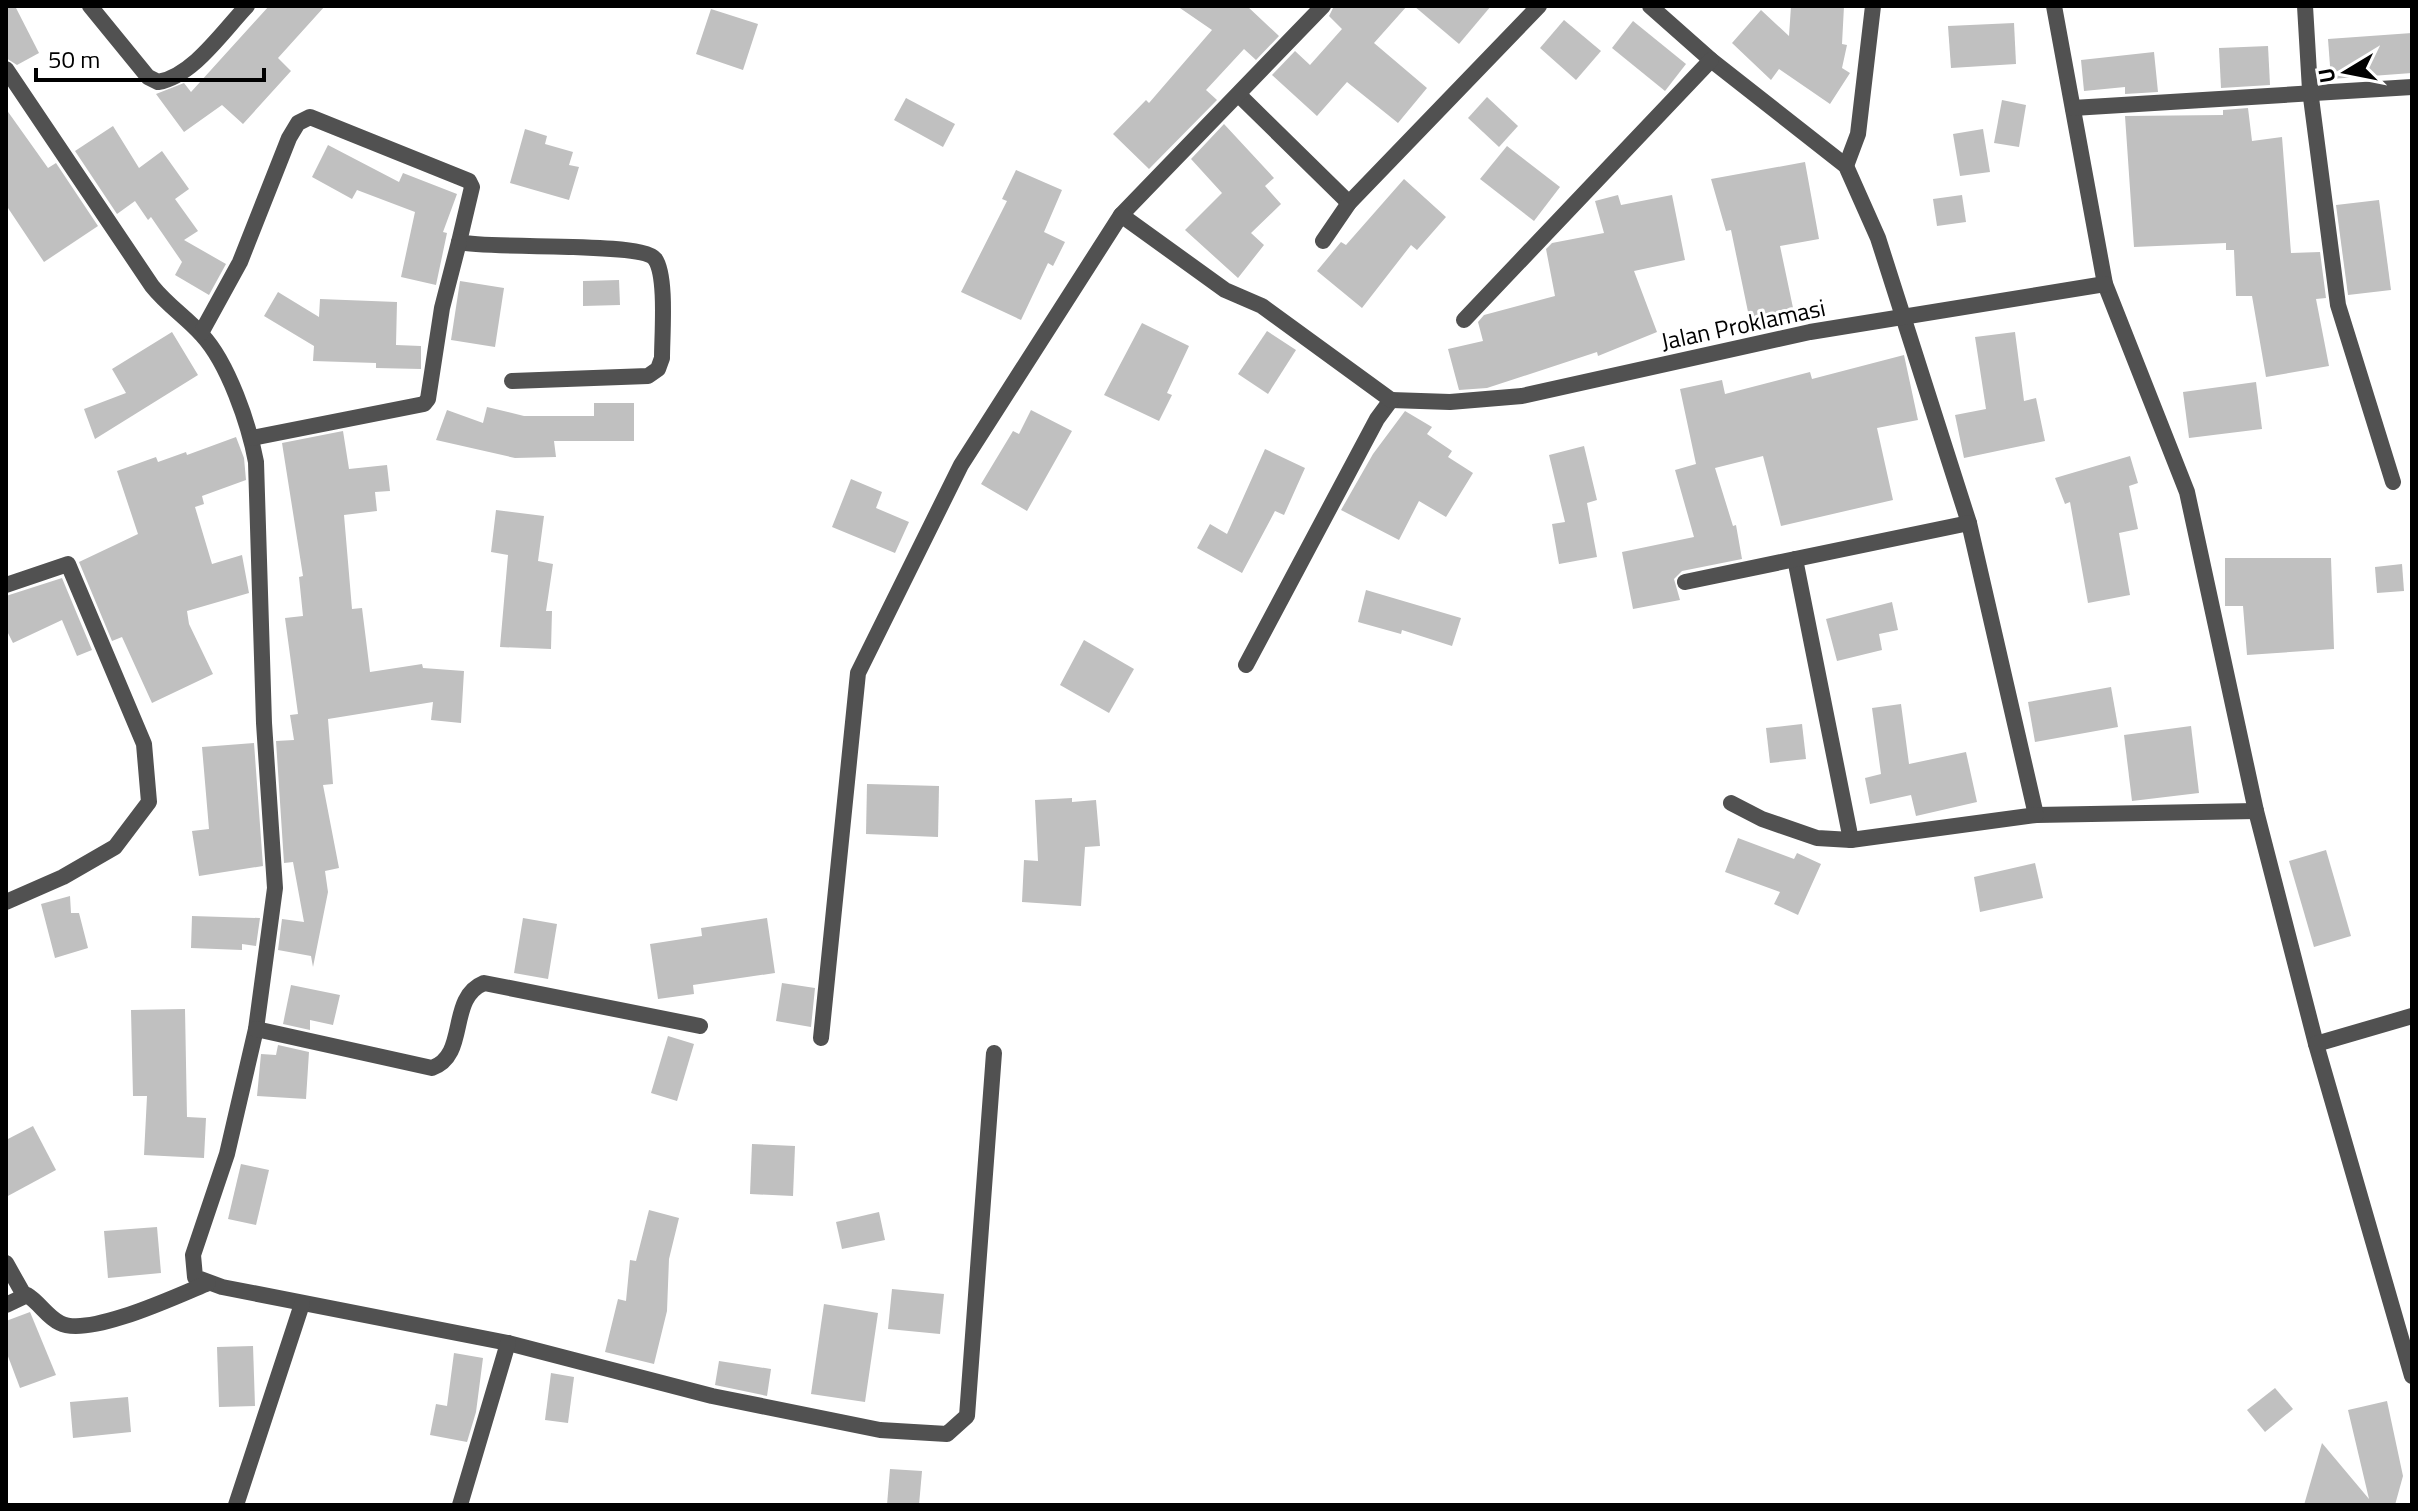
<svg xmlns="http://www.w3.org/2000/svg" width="2418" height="1511" viewBox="0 0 2418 1511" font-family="'Titillium Web',sans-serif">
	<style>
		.building { fill: #c0c0c0 }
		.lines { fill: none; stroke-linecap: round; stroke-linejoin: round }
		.minor { stroke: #515151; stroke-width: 16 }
		.labels { text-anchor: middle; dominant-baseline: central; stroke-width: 6; stroke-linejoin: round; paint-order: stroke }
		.street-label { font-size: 24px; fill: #000; stroke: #fff }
	</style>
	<rect width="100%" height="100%" fill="#fff"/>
	<g class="building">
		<path d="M 6,6 L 15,6 L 39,53 L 17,65 L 6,58 Z"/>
		<path d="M 269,6 L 325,6 L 278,58 L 291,71 L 243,124 L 222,105 L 184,132 L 156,94 L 184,83 L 191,92 Z"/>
		<path d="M 1177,6 L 1247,6 L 1279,36 L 1256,60 L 1244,49 L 1206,90 L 1217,100 L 1149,169 L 1113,134 L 1146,100 L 1149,103 L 1212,30 Z"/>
		<path d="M 1334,6 L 1407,6 L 1374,43 L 1427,88 L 1398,123 L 1347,82 L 1317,116 L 1272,75 L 1295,51 L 1310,65 L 1342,29 L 1329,16 Z"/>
		<path d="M 1414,6 L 1491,6 L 1459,44 Z"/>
		<path d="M 1791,6 L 1844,6 L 1842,44 L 1847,45 L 1842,68 L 1850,73 L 1830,104 L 1779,69 L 1771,80 L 1732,43 L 1761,10 L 1789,36 Z"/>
		<path d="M 711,9 L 758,24 L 743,70 L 696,54 Z"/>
		<path d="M 1564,20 L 1601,51 L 1576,80 L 1540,48 Z"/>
		<path d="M 1633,21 L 1686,64 L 1665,91 L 1612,48 Z"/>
		<path d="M 2014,23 L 2016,64 L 1951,68 L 1948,26 Z"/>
		<path d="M 2412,33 L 2412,73 L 2331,79 L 2328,39 Z"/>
		<path d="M 2268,46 L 2270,85 L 2221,88 L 2219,48 Z"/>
		<path d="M 2154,52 L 2158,92 L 2125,94 L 2125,87 L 2084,91 L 2081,60 Z"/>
		<path d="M 1487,97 L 1518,126 L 1499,147 L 1468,118 Z"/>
		<path d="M 906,98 L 955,124 L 943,147 L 894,120 Z"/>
		<path d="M 2002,100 L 2026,105 L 2019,147 L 1994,143 Z"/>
		<path d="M 2248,108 L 2252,141 L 2282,137 L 2291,253 L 2320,252 L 2326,298 L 2316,299 L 2329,366 L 2266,377 L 2252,296 L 2236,296 L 2234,250 L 2226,250 L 2226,243 L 2134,247 L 2125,116 L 2223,115 L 2223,110 Z"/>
		<path d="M 6,109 L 48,168 L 56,163 L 98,226 L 44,262 L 6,205 Z"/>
		<path d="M 1224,124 L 1274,178 L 1265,186 L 1281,204 L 1251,233 L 1264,245 L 1238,278 L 1185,230 L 1222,193 L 1191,159 Z"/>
		<path d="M 113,126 L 139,168 L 162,151 L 189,189 L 175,199 L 198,231 L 184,240 L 226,264 L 209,295 L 175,275 L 182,262 L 151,217 L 148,220 L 135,201 L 117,214 L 75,151 Z"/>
		<path d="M 525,129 L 547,136 L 545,144 L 573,152 L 569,165 L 579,167 L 569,200 L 510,183 Z"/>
		<path d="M 1983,129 L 1990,172 L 1960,176 L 1953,134 Z"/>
		<path d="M 328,145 L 399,182 L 403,173 L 457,194 L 443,232 L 447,233 L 436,285 L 401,277 L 415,212 L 357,190 L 352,199 L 312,177 Z"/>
		<path d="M 1507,146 L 1560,187 L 1534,221 L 1480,179 Z"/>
		<path d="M 1805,162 L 1819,239 L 1780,246 L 1796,322 L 1752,331 L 1731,230 L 1726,231 L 1711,179 Z"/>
		<path d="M 1016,170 L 1062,190 L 1044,232 L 1065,242 L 1053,266 L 1048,263 L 1021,320 L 961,292 L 1007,201 L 1002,199 Z"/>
		<path d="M 1404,179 L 1446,217 L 1417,250 L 1411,245 L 1362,308 L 1317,271 L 1341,242 L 1346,245 Z"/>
		<path d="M 1618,195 L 1621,205 L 1672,195 L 1685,260 L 1634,271 L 1657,332 L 1598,356 L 1597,352 L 1487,388 L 1459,390 L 1448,349 L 1483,341 L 1478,322 L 1484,315 L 1555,296 L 1546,249 L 1552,243 L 1604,233 L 1595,201 Z"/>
		<path d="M 1962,195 L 1966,222 L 1937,226 L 1933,199 Z"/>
		<path d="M 2379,200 L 2391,290 L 2348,295 L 2336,205 Z"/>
		<path d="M 619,280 L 620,305 L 583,306 L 583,281 Z"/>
		<path d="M 460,281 L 504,288 L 495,347 L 451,340 Z"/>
		<path d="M 278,292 L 319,317 L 320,299 L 397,302 L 396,345 L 421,346 L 421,369 L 376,368 L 376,363 L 313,361 L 314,346 L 264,316 Z"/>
		<path d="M 1142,323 L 1189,346 L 1167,393 L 1172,395 L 1159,421 L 1104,395 Z"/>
		<path d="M 1267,331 L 1296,350 L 1268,394 L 1238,374 Z"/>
		<path d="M 172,332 L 198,375 L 95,439 L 84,409 L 126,393 L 112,369 Z"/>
		<path d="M 2015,332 L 2024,401 L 2036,398 L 2045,441 L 1964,458 L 1955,415 L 1986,409 L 1975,337 Z"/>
		<path d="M 1904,355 L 1918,420 L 1877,428 L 1893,500 L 1781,526 L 1763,456 L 1715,468 L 1733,526 L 1736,525 L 1742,559 L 1682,571 L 1674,579 L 1680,600 L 1633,609 L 1622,552 L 1694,537 L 1675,470 L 1696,464 L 1680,389 L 1722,380 L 1725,394 L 1810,372 L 1812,379 Z"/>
		<path d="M 2256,382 L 2262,429 L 2189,438 L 2183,392 Z"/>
		<path d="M 594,403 L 634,403 L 634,441 L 554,441 L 556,457 L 515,458 L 436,440 L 447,410 L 483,423 L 487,407 L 524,416 L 594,416 Z"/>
		<path d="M 1031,410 L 1072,431 L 1027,511 L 981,484 L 1013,431 L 1019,434 Z"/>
		<path d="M 1405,411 L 1432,427 L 1427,434 L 1452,451 L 1448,457 L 1473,473 L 1446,517 L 1419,501 L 1399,540 L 1341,510 L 1373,454 Z"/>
		<path d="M 343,431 L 349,469 L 387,465 L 390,491 L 375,492 L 377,511 L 344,515 L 352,609 L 362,608 L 370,672 L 422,664 L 423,668 L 464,671 L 461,723 L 431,720 L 433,702 L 328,719 L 333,784 L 323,785 L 339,868 L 325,871 L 328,892 L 313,967 L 311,956 L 278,950 L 282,919 L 304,922 L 293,862 L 284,863 L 276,741 L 294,740 L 290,715 L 298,714 L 285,618 L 303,616 L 299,577 L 303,576 L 282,443 Z"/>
		<path d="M 236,437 L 244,458 L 246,480 L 202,496 L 204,504 L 195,507 L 212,564 L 242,555 L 249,593 L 187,611 L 189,624 L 213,674 L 152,703 L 122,637 L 112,641 L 79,562 L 138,534 L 117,471 L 156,457 L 158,462 L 186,452 L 187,455 Z"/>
		<path d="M 1584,446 L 1597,500 L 1587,503 L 1597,557 L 1559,564 L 1552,524 L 1565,522 L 1549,455 Z"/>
		<path d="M 1265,449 L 1305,468 L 1284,515 L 1275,511 L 1242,573 L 1197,548 L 1210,524 L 1227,534 Z"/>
		<path d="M 2130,456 L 2138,483 L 2129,486 L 2138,529 L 2119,533 L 2130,595 L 2088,603 L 2070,502 L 2065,504 L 2055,478 Z"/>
		<path d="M 851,479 L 882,492 L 876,508 L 909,522 L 895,553 L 832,527 Z"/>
		<path d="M 496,510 L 544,516 L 538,561 L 553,564 L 546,611 L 552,611 L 551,649 L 500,647 L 508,555 L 491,552 Z"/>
		<path d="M 2225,558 L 2331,558 L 2334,649 L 2247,655 L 2243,606 L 2225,606 Z"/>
		<path d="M 2402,564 L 2404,591 L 2377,593 L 2375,567 Z"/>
		<path d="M 62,578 L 92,650 L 77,656 L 62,620 L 13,643 L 6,629 L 6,596 Z"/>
		<path d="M 1366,590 L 1461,618 L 1452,646 L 1402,630 L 1401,634 L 1358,622 Z"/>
		<path d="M 1892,602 L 1898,630 L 1879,634 L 1882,650 L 1837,661 L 1826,619 Z"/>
		<path d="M 1084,640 L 1134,669 L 1109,713 L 1060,685 Z"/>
		<path d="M 2111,687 L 2118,727 L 2035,742 L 2028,702 Z"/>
		<path d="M 1901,704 L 1909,764 L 1966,752 L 1977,802 L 1916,816 L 1911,795 L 1870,804 L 1865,778 L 1881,774 L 1872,708 Z"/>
		<path d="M 1802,724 L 1806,759 L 1770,763 L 1766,728 Z"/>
		<path d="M 2191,726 L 2199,793 L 2132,801 L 2124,735 Z"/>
		<path d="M 254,743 L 263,866 L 199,876 L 192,831 L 209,829 L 202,747 Z"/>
		<path d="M 867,784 L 939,786 L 938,837 L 866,834 Z"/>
		<path d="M 1072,798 L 1072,802 L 1096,800 L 1100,846 L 1085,847 L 1081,906 L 1022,902 L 1024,860 L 1038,861 L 1035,800 Z"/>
		<path d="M 1738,838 L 1794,859 L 1797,853 L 1821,864 L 1798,915 L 1774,904 L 1780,892 L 1725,872 Z"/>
		<path d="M 2326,850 L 2351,936 L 2314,947 L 2289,861 Z"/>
		<path d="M 2035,863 L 2043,898 L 1980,912 L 1974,877 Z"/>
		<path d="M 70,896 L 71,913 L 79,913 L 88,948 L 55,958 L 41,904 Z"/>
		<path d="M 192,916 L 260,918 L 256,946 L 242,944 L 242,950 L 191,948 Z"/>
		<path d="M 523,918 L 557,924 L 548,979 L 514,973 Z"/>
		<path d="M 767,918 L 775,973 L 693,985 L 694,994 L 658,999 L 650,944 L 702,936 L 701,928 Z"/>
		<path d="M 782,983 L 815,988 L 811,1027 L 776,1021 Z"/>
		<path d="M 291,985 L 340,995 L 333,1025 L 310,1020 L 310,1030 L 283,1024 Z"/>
		<path d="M 185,1009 L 187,1117 L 206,1118 L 204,1158 L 144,1155 L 147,1096 L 133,1096 L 131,1010 Z"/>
		<path d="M 668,1036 L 694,1044 L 677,1101 L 651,1093 Z"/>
		<path d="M 278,1045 L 309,1052 L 306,1099 L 257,1096 L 261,1054 L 276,1055 Z"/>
		<path d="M 33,1126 L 56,1170 L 6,1197 L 6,1140 Z"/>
		<path d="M 752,1144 L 795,1146 L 793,1196 L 750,1194 Z"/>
		<path d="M 241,1164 L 269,1170 L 256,1225 L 228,1219 Z"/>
		<path d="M 649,1210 L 679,1218 L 669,1259 L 667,1311 L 654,1364 L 605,1352 L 618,1299 L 626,1301 L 630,1260 L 636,1261 Z"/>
		<path d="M 879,1212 L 885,1240 L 842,1249 L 836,1222 Z"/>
		<path d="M 157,1227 L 161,1273 L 108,1278 L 104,1231 Z"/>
		<path d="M 892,1289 L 944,1294 L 940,1334 L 888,1329 Z"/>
		<path d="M 824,1304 L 878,1313 L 865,1402 L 811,1394 Z"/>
		<path d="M 30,1312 L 56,1375 L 20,1388 L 6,1351 L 6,1321 Z"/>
		<path d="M 253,1346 L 255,1406 L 219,1407 L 217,1347 Z"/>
		<path d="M 454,1353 L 483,1358 L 476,1412 L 467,1442 L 430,1435 L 436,1404 L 447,1406 Z"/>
		<path d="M 719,1361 L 771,1369 L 767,1396 L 715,1385 Z"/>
		<path d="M 551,1373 L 574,1377 L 568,1423 L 545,1420 Z"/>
		<path d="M 2275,1388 L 2293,1409 L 2265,1432 L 2247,1410 Z"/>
		<path d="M 128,1397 L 131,1432 L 73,1438 L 70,1402 Z"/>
		<path d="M 2387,1401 L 2403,1476 L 2395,1505 L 2304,1505 L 2322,1443 L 2369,1499 L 2348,1410 Z"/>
		<path d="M 890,1469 L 922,1471 L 919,1505 L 887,1505 Z"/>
	</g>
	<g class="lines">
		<g class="minor">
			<path d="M 90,6 L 148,77 L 158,82 C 193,76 223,31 247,6"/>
			<path d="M 1650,6 L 1711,60 L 1846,166 L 1878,238 L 1969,523 L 2036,815 L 2256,811"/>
			<path d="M 2054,6 L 2105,284 L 2187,492 L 2256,811 L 2316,1044 L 2412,1376"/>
			<path d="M 2305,6 L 2310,90 L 2338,305 L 2393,482"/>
			<path d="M 6,69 L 152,286 C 168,306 186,317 202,335 C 228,363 249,424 256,462 L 264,723 L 275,888 L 256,1029 L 227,1154 L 193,1255 L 195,1277 L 222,1287 L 508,1343 L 712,1396 L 880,1430 L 947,1434 L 967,1416 L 994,1053"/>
			<path d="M 1239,95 L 1349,203"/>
			<path d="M 2073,108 L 2412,87"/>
			<path d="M 1846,166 L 1858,134 L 1873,6"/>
			<path d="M 1121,215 L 1323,6"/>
			<path d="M 1323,241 L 1349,203 L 1539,6"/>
			<path d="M 1464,320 L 1711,60"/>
			<path d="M 201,333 L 240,262 L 289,138 L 298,123 L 310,117 L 469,181 L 472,187 L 459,242 C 493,250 642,241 655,259 C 667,276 662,335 662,358 L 658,369 L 648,376 L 512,381"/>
			<path d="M 1391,400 L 1450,402 L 1522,396 L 1810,332 L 2105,284"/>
			<path d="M 252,438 L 424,404 L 428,399 L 442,308 L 459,242"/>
			<path d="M 1795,559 L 1851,840"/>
			<path d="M 1685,582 L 1969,523"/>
			<path d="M 6,585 L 68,564 L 144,744 L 149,802 L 115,847 L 63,877 L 6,902"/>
			<path d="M 1246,665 L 1377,419 L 1391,400"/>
			<path d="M 1731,803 L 1762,819 L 1817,838 L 1851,840 L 2036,815"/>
			<path d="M 256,1029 L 432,1068 C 469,1055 447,998 484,983 L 700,1026"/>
			<path d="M 821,1038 L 858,673 L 961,465 L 1121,215 L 1225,290 L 1262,306 L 1391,400"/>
			<path d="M 2316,1044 L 2412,1016"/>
			<path d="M 6,1263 L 24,1295"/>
			<path d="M 6,1305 L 27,1295 C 39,1302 47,1317 60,1323 C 88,1338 179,1295 208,1283"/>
			<path d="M 236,1505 L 302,1304"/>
			<path d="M 460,1505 L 508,1343"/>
		</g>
	</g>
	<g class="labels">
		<g class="street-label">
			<text transform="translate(1743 324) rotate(-12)">Jalan Proklamasi</text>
		</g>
	</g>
	<rect width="2418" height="1511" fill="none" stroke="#000000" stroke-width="16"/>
	<g transform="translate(2346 72) rotate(260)" stroke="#ffffff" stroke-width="6" paint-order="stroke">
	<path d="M0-6L14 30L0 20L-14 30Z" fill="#000000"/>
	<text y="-12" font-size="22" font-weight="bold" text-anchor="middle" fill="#000000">U</text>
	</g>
	<path d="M36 68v12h228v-12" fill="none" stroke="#000000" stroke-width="4"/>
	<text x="48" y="68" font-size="24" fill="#000000" stroke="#ffffff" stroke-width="6" paint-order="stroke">50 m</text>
</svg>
